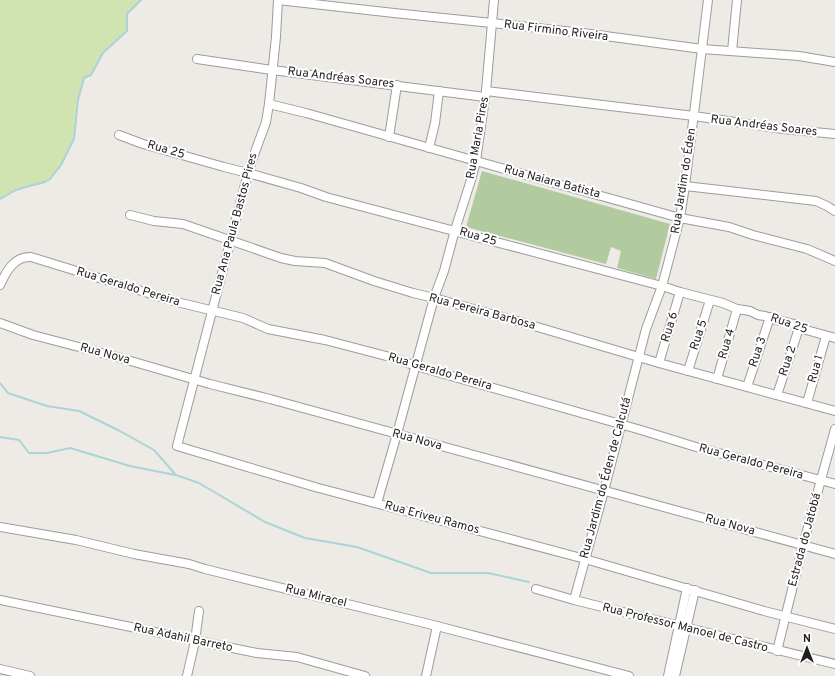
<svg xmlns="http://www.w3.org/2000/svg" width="835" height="676" viewBox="0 0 835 676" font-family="Overpass,sans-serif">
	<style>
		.grass { fill: #d0e3b1 }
		.forest { fill: #b1ca9f }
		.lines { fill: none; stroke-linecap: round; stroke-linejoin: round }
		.stream { stroke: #abd3d8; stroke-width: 2 }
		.minor-casing { stroke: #9c9c9c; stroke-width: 10 }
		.minor { stroke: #fff; stroke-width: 8 }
		.labels { text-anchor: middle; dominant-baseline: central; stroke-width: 4; stroke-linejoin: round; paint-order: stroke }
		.street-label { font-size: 12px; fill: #1f1f1f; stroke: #fff }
	</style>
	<rect width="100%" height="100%" fill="#eeebe6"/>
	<path class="grass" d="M 0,0 L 141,0 L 127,14 L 127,31 L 103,53 L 91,75 L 84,78 L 78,100 L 74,139 L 61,165 L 50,179 L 45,182 L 26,187 L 16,190 L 0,199 Z"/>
	<path class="forest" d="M 482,171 L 670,224 L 656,279 L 617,268 L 621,251 L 611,247 L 606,264 L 466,227 Z"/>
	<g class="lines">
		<g class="stream">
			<path d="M 0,199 L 16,190 L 26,187 L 45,182 L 50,179 L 61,165 L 74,139 L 78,100 L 84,78 L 91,75 L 103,53 L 127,31 L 127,14 L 141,0"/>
			<path d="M 0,383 L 8,393 L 47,406 L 79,411 L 118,430 L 154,450 L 176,475 L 199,483 L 265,522 L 305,538 L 357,547 L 431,573 L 488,573 L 529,582"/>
			<path d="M 0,437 L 19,440 L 29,453 L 47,453 L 70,448 L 130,466 L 175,475"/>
		</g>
		<defs>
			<g id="minor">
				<path d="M 278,0 L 276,37 L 269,104 L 266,122 L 255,152 L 248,173 L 177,446 L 315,487 L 585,559 L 764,611 L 835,629"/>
				<path d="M 278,0 L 394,13 L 492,23 L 583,33 L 702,49 L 799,56 L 835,62"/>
				<path d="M 732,51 L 737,0"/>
				<path d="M 197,59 L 272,70 L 485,97"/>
				<path d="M 486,91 L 694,116 L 783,129 L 835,134"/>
				<path d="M 269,104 L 306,113 L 476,161 L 680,218 L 729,227 L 753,235 L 807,249 L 835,261"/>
				<path d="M 119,135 L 143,144 L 224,167 L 248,173 L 301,188 L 326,197 L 662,286 L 680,292 L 723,303 L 737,309 L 750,311 L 758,315 L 765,316 L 776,320 L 794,324 L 799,328 L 835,338"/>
				<path d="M 389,137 L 397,85"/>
				<path d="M 429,148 L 435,123 L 439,91"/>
				<path d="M 685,186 L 816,201 L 827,206 L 835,211"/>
				<path d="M 130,215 L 154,221 L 183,224 L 281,258 L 295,261 L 325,263 L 374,281 L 413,293 L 434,298 L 524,323 L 659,363 L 835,411"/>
				<path d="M 0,285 C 6,272 14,256 31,257 L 177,302 L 243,318 L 268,329 L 325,340 L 390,357 L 416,366 L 641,430 L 696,447 L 835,484"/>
				<path d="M 0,323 L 33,335 L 117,357 L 210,384 L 270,399 L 835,554"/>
				<path d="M 659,363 L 680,292"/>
				<path d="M 688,371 L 710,300"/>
				<path d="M 717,379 L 737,309"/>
				<path d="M 747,387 L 770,317"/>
				<path d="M 777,395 L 799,328"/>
				<path d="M 807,403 L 826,336"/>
				<path d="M 377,503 L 397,434 L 434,298 L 444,271 L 455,230 L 471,180 L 476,161 L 486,91 L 492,23 L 494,0"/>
				<path d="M 0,527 L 76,540 L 134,554 L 189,564 L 205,569 L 437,626 L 629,676"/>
				<path d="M 536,589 L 574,600 L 835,664"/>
				<path d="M 0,600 L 257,653 L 297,657 L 365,676"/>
				<path d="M 574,600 L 604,491 L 646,329 L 662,286 L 680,218 L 685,186 L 708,0"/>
				<path d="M 777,651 L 803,545 L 835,429"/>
				<path d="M 0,669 L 30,676"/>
				<path d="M 187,676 L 195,641 L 199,611"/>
				<path d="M 426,676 L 437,626"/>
				<path d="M 668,676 L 687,588"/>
				<path d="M 675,676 L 695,590"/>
			</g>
		</defs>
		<use href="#minor" class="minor-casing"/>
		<use href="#minor" class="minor"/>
	</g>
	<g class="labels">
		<g class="street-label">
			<text transform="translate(556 31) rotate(7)">Rua Firmino Riveira</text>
			<text transform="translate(341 78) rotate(7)">Rua Andréas Soares</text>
			<text transform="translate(764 126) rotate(7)">Rua Andréas Soares</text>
			<text transform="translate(478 138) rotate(-80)">Rua Maria Pires</text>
			<text transform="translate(166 150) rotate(16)">Rua 25</text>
			<text transform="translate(684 181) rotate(-81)">Rua Jardim do Éden</text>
			<text transform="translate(552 182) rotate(15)">Rua Naiara Batista</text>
			<text transform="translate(235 224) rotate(-75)">Rua Ana Paula Bastos Pires</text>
			<text transform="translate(478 237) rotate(16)">Rua 25</text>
			<text transform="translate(128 287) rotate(17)">Rua Geraldo Pereira</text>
			<text transform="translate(482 312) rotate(15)">Rua Pereira Barbosa</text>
			<text transform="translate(789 324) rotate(19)">Rua 25</text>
			<text transform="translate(670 327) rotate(-73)">Rua 6</text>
			<text transform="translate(699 335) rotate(-72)">Rua 5</text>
			<text transform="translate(727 344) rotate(-74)">Rua 4</text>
			<text transform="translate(758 352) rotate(-72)">Rua 3</text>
			<text transform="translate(105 354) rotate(15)">Rua Nova</text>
			<text transform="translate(788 361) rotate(-72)">Rua 2</text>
			<text transform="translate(816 369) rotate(-74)">Rua 1</text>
			<text transform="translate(440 372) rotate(16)">Rua Geraldo Pereira</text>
			<text transform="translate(417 440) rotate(15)">Rua Nova</text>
			<text transform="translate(751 462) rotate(15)">Rua Geraldo Pereira</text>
			<text transform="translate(606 478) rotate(-75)">Rua Jardim do Éden de Calcutá</text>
			<text transform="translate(432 518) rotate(15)">Rua Eriveu Ramos</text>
			<text transform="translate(730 525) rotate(15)">Rua Nova</text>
			<text transform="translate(805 540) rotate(-75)">Estrada do Jatobá</text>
			<text transform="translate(316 596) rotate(14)">Rua Miracel</text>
			<text transform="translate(685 628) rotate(14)">Rua Professor Manoel de Castro</text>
			<text transform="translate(183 638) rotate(12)">Rua Adahil Barreto</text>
		</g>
	</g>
	<g transform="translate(807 648)" stroke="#ffffff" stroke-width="3" paint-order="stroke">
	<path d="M0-3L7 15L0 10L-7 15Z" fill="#1f1f1f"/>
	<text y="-6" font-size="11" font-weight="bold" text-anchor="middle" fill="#1f1f1f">N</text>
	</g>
</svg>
